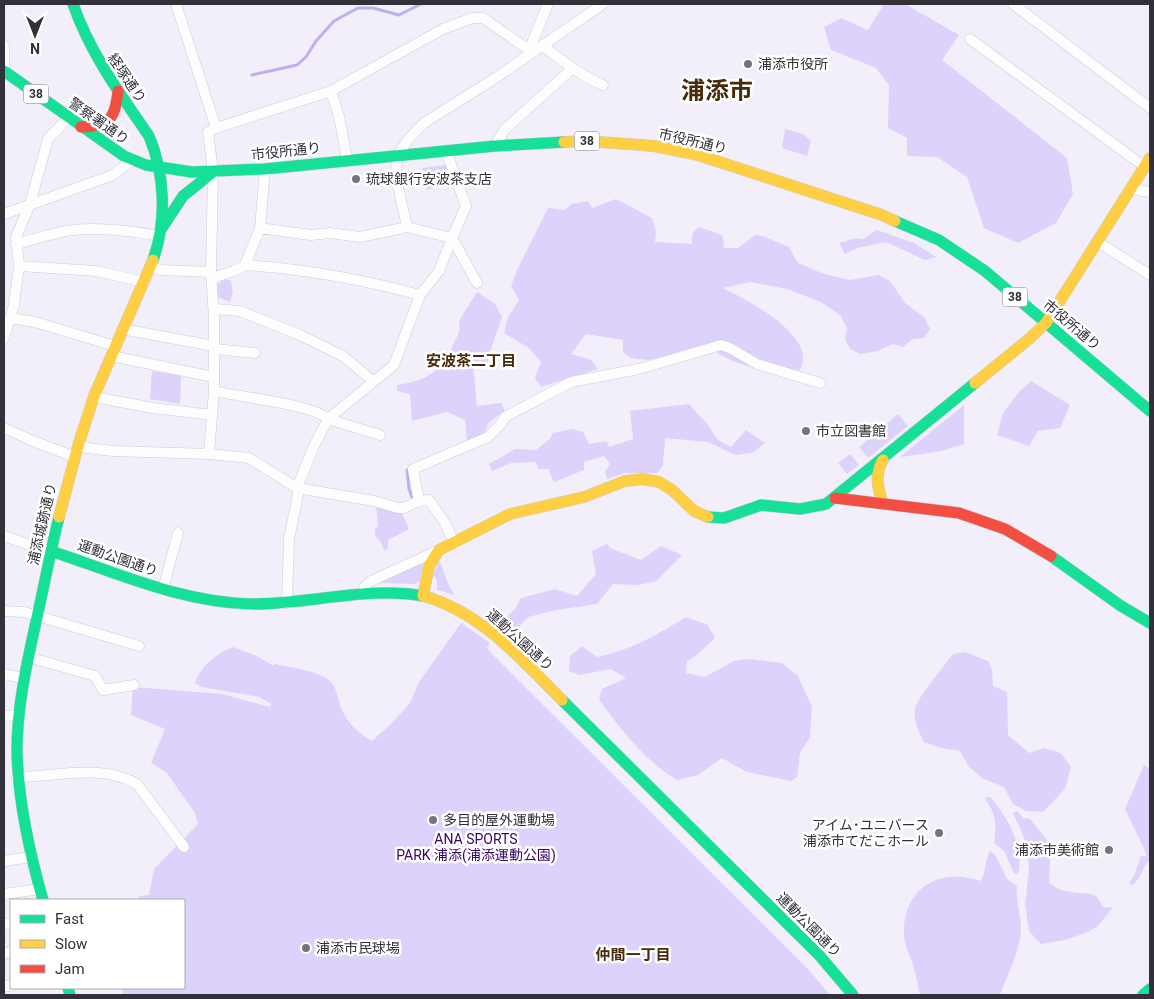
<svg xmlns="http://www.w3.org/2000/svg" width="1154" height="999" viewBox="0 0 1154 999" font-family="Roboto,'Noto Sans JP',sans-serif">
	<style>
		.green { fill: #ddd2fc }
		.lines { fill: none; stroke-linecap: round; stroke-linejoin: round }
		.stream { stroke: #c0afed; stroke-width: 3 }
		.street-casing { stroke: #cdcbd5; stroke-width: 11 }
		.fast-casing { stroke: #cdcbd5; stroke-width: 12 }
		.slow-casing { stroke: #cdcbd5; stroke-width: 12 }
		.jam-casing { stroke: #cdcbd5; stroke-width: 12 }
		.street { stroke: #fdfdfe; stroke-width: 10 }
		.fast { stroke: #16e098; stroke-width: 11 }
		.slow { stroke: #ffcf43; stroke-width: 11 }
		.jam { stroke: #f24e42; stroke-width: 11 }
		.poi-dot { fill: #75737d; stroke: #fff; stroke-width: 2 }
		.labels { text-anchor: middle; dominant-baseline: central; stroke-width: 5; stroke-linejoin: round; paint-order: stroke }
		.shield { fill: #fff; stroke: #706e74; stroke-width: 1 }
		.shield-label { font-size: 12px; font-weight: bold; fill: #323039 }
		.poi-label { font-size: 14px; fill: #323039; stroke: #fff; text-anchor: start }
		.street-label { font-size: 14px; fill: #323039; stroke: #fff }
		.park-label { font-size: 14px; fill: #36046b; stroke: #fff }
		.neighbourhood-label { font-size: 15px; font-weight: bold; fill: #462c0b; stroke: #fff }
		.town-label { font-size: 24px; font-weight: bold; fill: #462c0b; stroke: #fff }
	</style>
	<rect width="100%" height="100%" fill="#f2effa"/>
	<g class="green">
		<path d="M 884,4 L 905,4 L 959,35 L 942,60 L 1067,158 L 1073,194 L 1056,223 L 1018,243 L 984,228 L 967,177 L 937,157 L 907,156 L 907,138 L 888,128 L 889,85 L 876,68 L 831,50 L 824,27 L 841,18 L 868,30 Z"/>
		<path d="M 785,129 L 803,134 L 811,141 L 807,156 L 782,148 Z"/>
		<path d="M 446,165 L 453,187 L 438,186 L 427,190 L 422,168 Z"/>
		<path d="M 616,199 L 652,218 L 656,232 L 655,242 L 692,244 L 692,234 L 698,227 L 717,233 L 723,236 L 724,248 L 738,248 L 755,235 L 763,236 L 789,247 L 798,263 L 824,274 L 850,280 L 879,275 L 890,281 L 905,303 L 924,317 L 930,329 L 924,338 L 913,339 L 903,347 L 893,344 L 878,351 L 860,354 L 850,349 L 845,339 L 847,328 L 840,315 L 821,302 L 787,289 L 750,282 L 723,288 C 747,300 819,336 800,370 C 778,374 748,369 727,358 C 721,356 716,351 711,347 L 648,360 L 631,358 L 623,352 L 623,340 L 586,334 L 571,354 L 591,360 L 598,369 L 541,387 L 535,378 L 541,362 L 529,348 L 504,333 L 508,317 L 519,300 L 511,286 L 517,270 L 548,208 L 565,210 L 571,204 L 588,201 L 592,208 Z"/>
		<path d="M 877,230 L 914,243 L 936,257 L 925,260 L 886,242 L 857,248 L 845,254 L 839,243 L 856,238 L 863,239 Z"/>
		<path d="M 225,279 L 231,281 L 233,292 L 230,302 L 218,297 L 216,287 L 219,283 Z"/>
		<path d="M 477,292 L 495,304 L 502,317 L 488,358 L 488,364 L 473,366 L 477,406 L 501,403 L 505,411 L 489,422 L 483,435 L 467,442 L 465,420 L 447,412 L 412,421 L 410,394 L 397,391 L 397,385 C 429,380 440,372 454,343 C 458,335 461,330 459,321 Z"/>
		<path d="M 152,371 L 181,376 L 180,404 L 150,399 Z"/>
		<path d="M 1031,381 L 1070,405 L 1060,428 L 1038,431 L 1029,446 L 997,435 L 1003,413 L 1019,392 Z"/>
		<path d="M 689,404 L 708,425 L 718,440 L 731,447 L 746,430 L 765,443 L 752,453 L 735,455 L 708,442 L 665,438 L 663,466 L 657,473 L 625,473 L 607,479 L 605,472 L 610,464 L 604,456 L 584,462 L 584,470 L 554,482 L 548,469 L 539,469 L 535,462 L 511,463 L 492,471 L 489,464 L 515,449 L 536,450 L 550,439 L 553,433 L 572,429 L 583,432 L 589,444 L 607,441 L 609,447 L 633,439 L 630,411 Z"/>
		<path d="M 964,405 L 964,444 L 941,451 L 902,457 L 901,456 Z"/>
		<path d="M 898,414 L 908,426 L 868,458 L 859,447 Z"/>
		<path d="M 850,454 L 859,465 L 847,474 L 838,463 Z"/>
		<path d="M 376,506 L 402,513 L 409,529 L 388,540 L 388,548 L 385,551 L 380,541 L 375,536 L 375,529 L 378,526 Z"/>
		<path d="M 607,544 L 610,548 L 641,560 L 661,546 L 682,555 L 655,582 L 636,585 L 613,584 L 597,604 L 557,610 L 528,617 L 513,633 L 500,624 L 515,609 L 521,598 L 555,589 L 577,596 L 596,574 L 592,551 Z"/>
		<path d="M 419,561 L 423,566 L 419,582 L 415,584 L 381,583 L 381,580 Z"/>
		<path d="M 439,561 C 446,574 445,582 455,595 L 437,590 L 437,581 L 433,574 Z"/>
		<path d="M 686,617 L 708,625 L 715,638 L 697,655 L 687,661 L 686,673 L 705,677 L 734,661 L 750,659 L 782,663 L 798,676 L 812,707 L 810,737 L 800,753 L 797,777 L 791,781 L 747,772 L 722,758 L 698,775 L 677,780 C 648,764 617,726 599,699 L 602,689 L 626,678 L 611,669 L 580,675 L 569,671 L 570,656 L 582,646 L 597,657 C 629,651 659,634 686,617 Z"/>
		<path d="M 461,623 L 490,643 L 487,648 L 494,656 L 808,969 L 830,995 L 122,995 L 123,992 L 120,988 L 184,988 L 184,900 L 136,900 L 140,896 L 149,895 L 154,869 L 198,824 L 195,813 L 166,772 L 151,763 L 165,729 L 131,715 L 133,687 L 223,694 L 270,707 L 271,704 L 259,697 L 202,687 L 195,683 C 200,666 218,653 233,647 L 257,656 L 274,666 L 274,664 C 289,667 318,671 329,680 C 337,686 338,700 341,708 C 348,724 358,733 372,741 L 390,725 L 410,703 L 419,682 Z"/>
		<path d="M 965,652 L 988,661 L 992,670 L 993,686 L 1007,692 L 1008,735 L 1029,753 L 1044,748 L 1061,753 L 1071,767 L 1065,789 L 1043,812 L 1026,811 L 1013,804 L 1004,787 L 982,778 L 969,767 L 960,751 L 941,748 L 924,742 C 919,732 913,721 915,709 C 917,698 945,665 953,654 Z"/>
		<path d="M 1144,765 L 1150,769 L 1150,860 C 1141,867 1142,879 1132,885 L 1129,883 L 1134,876 L 1141,856 L 1146,856 L 1146,853 L 1125,809 Z"/>
		<path d="M 986,797 L 990,797 C 1007,816 1025,847 1018,874 L 1014,873 L 1004,851 L 994,843 C 997,825 996,813 985,799 Z"/>
		<path d="M 1017,811 L 1023,818 L 1030,819 L 1051,845 L 1049,882 C 1063,898 1092,889 1098,898 C 1101,901 1101,905 1104,908 L 1113,907 L 1098,926 L 1088,932 L 1065,940 L 1041,944 L 1029,931 L 1025,904 L 1029,870 L 1028,858 L 1024,837 L 1013,813 Z"/>
		<path d="M 990,851 L 995,854 L 1007,879 L 1017,886 C 1016,901 1020,912 1021,926 C 1022,947 1007,975 1000,995 L 920,995 C 918,985 916,975 913,965 C 910,955 905,947 904,936 C 902,889 938,866 981,881 C 986,871 985,861 990,851 Z"/>
	</g>
	<g class="lines">
		<g class="stream">
			<path d="M 252,75 L 297,65 L 306,57 L 316,41 L 334,21 L 358,8 L 373,8 L 399,15 L 421,4"/>
			<path d="M 407,470 L 409,489 L 412,497"/>
		</g>
		<defs>
			<g id="street">
				<path d="M 1013,4 L 1150,108"/>
				<path d="M 970,39 L 1145,167"/>
				<path d="M 542,45 C 562,61 580,75 603,85"/>
				<path d="M 4,46 L 4,71"/>
				<path d="M 528,54 L 529,50 L 548,4"/>
				<path d="M 331,91 L 339,116 L 347,160"/>
				<path d="M 216,128 L 331,91 L 443,29 L 472,18 L 483,18 L 529,50"/>
				<path d="M 495,146 L 504,130 L 572,69"/>
				<path d="M 446,151 L 466,206 L 452,238 L 477,283"/>
				<path d="M 1131,189 L 1150,192"/>
				<path d="M 4,214 L 113,175 L 132,160"/>
				<path d="M 407,227 C 404,210 392,173 398,157 C 402,144 415,132 424,123 L 497,77 L 603,4"/>
				<path d="M 260,228 L 265,169"/>
				<path d="M 1098,242 L 1150,275"/>
				<path d="M 16,244 C 33,240 49,234 66,231 C 92,226 134,231 160,236"/>
				<path d="M 245,265 C 305,269 362,279 420,295"/>
				<path d="M 19,266 L 96,271 L 145,282"/>
				<path d="M 152,267 L 160,270 L 211,272"/>
				<path d="M 212,278 L 234,271 L 245,265 L 260,228 L 311,235 L 330,233 L 360,237 L 407,227 L 452,238 L 439,271 L 420,295 L 394,365 L 328,419 C 312,404 239,397 214,391"/>
				<path d="M 214,309 L 240,311 L 300,335 L 343,356 L 373,381"/>
				<path d="M 10,318 L 35,322 L 115,346"/>
				<path d="M 122,329 L 214,346"/>
				<path d="M 4,338 L 14,305 L 19,266 L 16,237 L 30,204 L 48,139 L 68,118"/>
				<path d="M 214,349 L 255,353"/>
				<path d="M 111,356 L 214,377"/>
				<path d="M 94,397 L 153,408 L 212,415"/>
				<path d="M 4,428 L 33,441 L 75,457"/>
				<path d="M 79,445 L 87,448 L 113,451 L 209,454 L 214,391 L 214,318 L 211,272 L 213,172 L 208,132 L 216,128 L 176,4"/>
				<path d="M 209,454 L 249,458 L 297,488 L 374,501 L 398,508 L 404,508 L 419,501 L 429,500 L 445,523 L 454,542"/>
				<path d="M 419,501 L 413,469 L 488,437 L 501,424 L 505,417 L 571,382 L 639,369 L 721,345 L 730,348 L 757,364 L 820,383"/>
				<path d="M 4,536 L 41,549 L 51,551"/>
				<path d="M 163,589 L 178,533"/>
				<path d="M 362,594 L 365,586 L 371,581 L 439,550"/>
				<path d="M 287,603 L 289,539 L 298,495 L 297,488 L 314,446 L 328,419 L 380,435"/>
				<path d="M 4,611 L 24,612 L 139,646"/>
				<path d="M 28,657 L 95,676 L 103,690 L 134,685"/>
				<path d="M 4,674 L 23,678"/>
				<path d="M 4,716 L 18,715"/>
				<path d="M 17,777 C 55,777 103,763 137,784 L 184,847"/>
				<path d="M 4,861 L 31,857"/>
				<path d="M 4,894 L 40,889"/>
				<path d="M 4,924 L 11,923"/>
				<path d="M 4,953 L 11,953"/>
				<path d="M 4,986 L 11,986"/>
			</g>
			<g id="fast">
				<path d="M 73,4 C 90,53 120,94 149,136 C 165,174 167,221 153,260"/>
				<path d="M 4,71 L 124,156 L 146,165 L 192,172 L 265,169 L 495,146 L 564,142"/>
				<path d="M 895,221 L 939,240 L 985,271 L 1150,411"/>
				<path d="M 162,228 L 183,196 L 213,172"/>
				<path d="M 708,517 L 724,518 L 761,505 L 800,509 L 826,504 L 975,383"/>
				<path d="M 51,551 C 117,573 183,603 253,604 C 310,604 368,586 424,596"/>
				<path d="M 1051,556 L 1121,606 L 1150,623"/>
				<path d="M 562,700 L 819,955 L 853,995"/>
				<path d="M 43,900 C 29,851 18,802 17,751 C 17,704 28,658 38,613 C 45,581 51,549 59,517"/>
				<path d="M 68,988 L 70,995"/>
				<path d="M 1143,995 L 1150,989"/>
			</g>
			<g id="slow">
				<path d="M 564,142 L 587,141 L 654,146 L 698,155 L 882,215 L 895,221"/>
				<path d="M 975,383 L 1029,339 L 1046,323 L 1150,158"/>
				<path d="M 883,460 C 874,474 878,489 883,504"/>
				<path d="M 59,517 L 78,446 L 94,396 L 153,260"/>
				<path d="M 423,596 L 429,566 L 439,550 L 510,514 L 584,497 L 625,481 L 643,479 L 659,482 L 672,490 L 694,511 L 708,517"/>
				<path d="M 424,596 C 482,613 521,659 562,700"/>
			</g>
			<g id="jam">
				<path d="M 81,127 C 110,126 115,119 118,91"/>
				<path d="M 835,498 L 959,513 L 1005,529 L 1051,556"/>
			</g>
		</defs>
		<use href="#street" class="street-casing"/>
		<use href="#fast" class="fast-casing"/>
		<use href="#slow" class="slow-casing"/>
		<use href="#jam" class="jam-casing"/>
		<use href="#street" class="street"/>
		<use href="#fast" class="fast"/>
		<use href="#slow" class="slow"/>
		<use href="#jam" class="jam"/>
	</g>
	<g class="poi-dot">
		<circle cx="748" cy="64" r="5"/>
		<circle cx="356" cy="179" r="5"/>
		<circle cx="806" cy="431" r="5"/>
		<circle cx="433" cy="820" r="5"/>
		<circle cx="939" cy="833" r="5"/>
		<circle cx="1109" cy="850" r="5"/>
		<circle cx="306" cy="948" r="5"/>
	</g>
	<g class="labels">
		<g class="shield">
			<rect x="23.5" y="84.5" width="25" height="19" rx="4"/>
			<rect x="574.5" y="131.5" width="25" height="19" rx="4"/>
			<rect x="1002.5" y="287.5" width="25" height="19" rx="4"/>
		</g>
		<g class="shield-label">
			<text x="36" y="94">38</text>
			<text x="587" y="141">38</text>
			<text x="1015" y="297">38</text>
		</g>
		<g class="poi-label">
			<text x="758" y="64">浦添市役所</text>
			<text x="366" y="179">琉球銀行安波茶支店</text>
			<text x="816" y="431">市立図書館</text>
			<text x="443" y="820">多目的屋外運動場</text>
			<text x="929" y="825" text-anchor="end">アイム･ユニバース<tspan x="929" dy="16">浦添市てだこホール</tspan></text>
			<text x="1099" y="850" text-anchor="end">浦添市美術館</text>
			<text x="316" y="948">浦添市民球場</text>
		</g>
		<g class="street-label">
			<text transform="translate(127 78) rotate(56)">経塚通り</text>
			<text transform="translate(99 121) rotate(35)">警察署通り</text>
			<text transform="translate(693 141) rotate(13)">市役所通り</text>
			<text transform="translate(286 151) rotate(-6)">市役所通り</text>
			<text transform="translate(1072 325) rotate(40)">市役所通り</text>
			<text transform="translate(42 524) rotate(-77)">浦添城跡通り</text>
			<text transform="translate(118 558) rotate(19)">運動公園通り</text>
			<text transform="translate(520 640) rotate(42)">運動公園通り</text>
			<text transform="translate(809 925) rotate(45)">運動公園通り</text>
		</g>
		<g class="park-label">
			<text x="476" y="839">ANA SPORTS<tspan x="476" dy="16">PARK 浦添(浦添運動公園)</tspan></text>
		</g>
		<g class="neighbourhood-label">
			<text x="471" y="361">安波茶二丁目</text>
			<text x="633" y="955">仲間一丁目</text>
		</g>
		<g class="town-label">
			<text x="717" y="91">浦添市</text>
		</g>
	</g>
	<rect width="1154" height="999" fill="none" stroke="#323039" stroke-width="10"/>
	<rect x="10" y="899" width="175" height="90" fill="#ffffff" stroke="#adacb0"/>
	<rect x="20" y="915" width="25" height="8" fill="#16e098" stroke="#adacb0"/>
	<text x="55" y="924" font-size="15" fill="#323039">Fast</text>
	<rect x="20" y="940" width="25" height="8" fill="#ffcf43" stroke="#adacb0"/>
	<text x="55" y="949" font-size="15" fill="#323039">Slow</text>
	<rect x="20" y="965" width="25" height="8" fill="#f24e42" stroke="#adacb0"/>
	<text x="55" y="974" font-size="15" fill="#323039">Jam</text>
	<g transform="translate(35 35) rotate(180)" stroke="#ffffff" stroke-width="4" paint-order="stroke">
	<path d="M0-4L9 19L0 12L-9 19Z" fill="#323039"/>
	<text y="-8" font-size="14" font-weight="bold" text-anchor="middle" fill="#323039">N</text>
	</g>
</svg>
